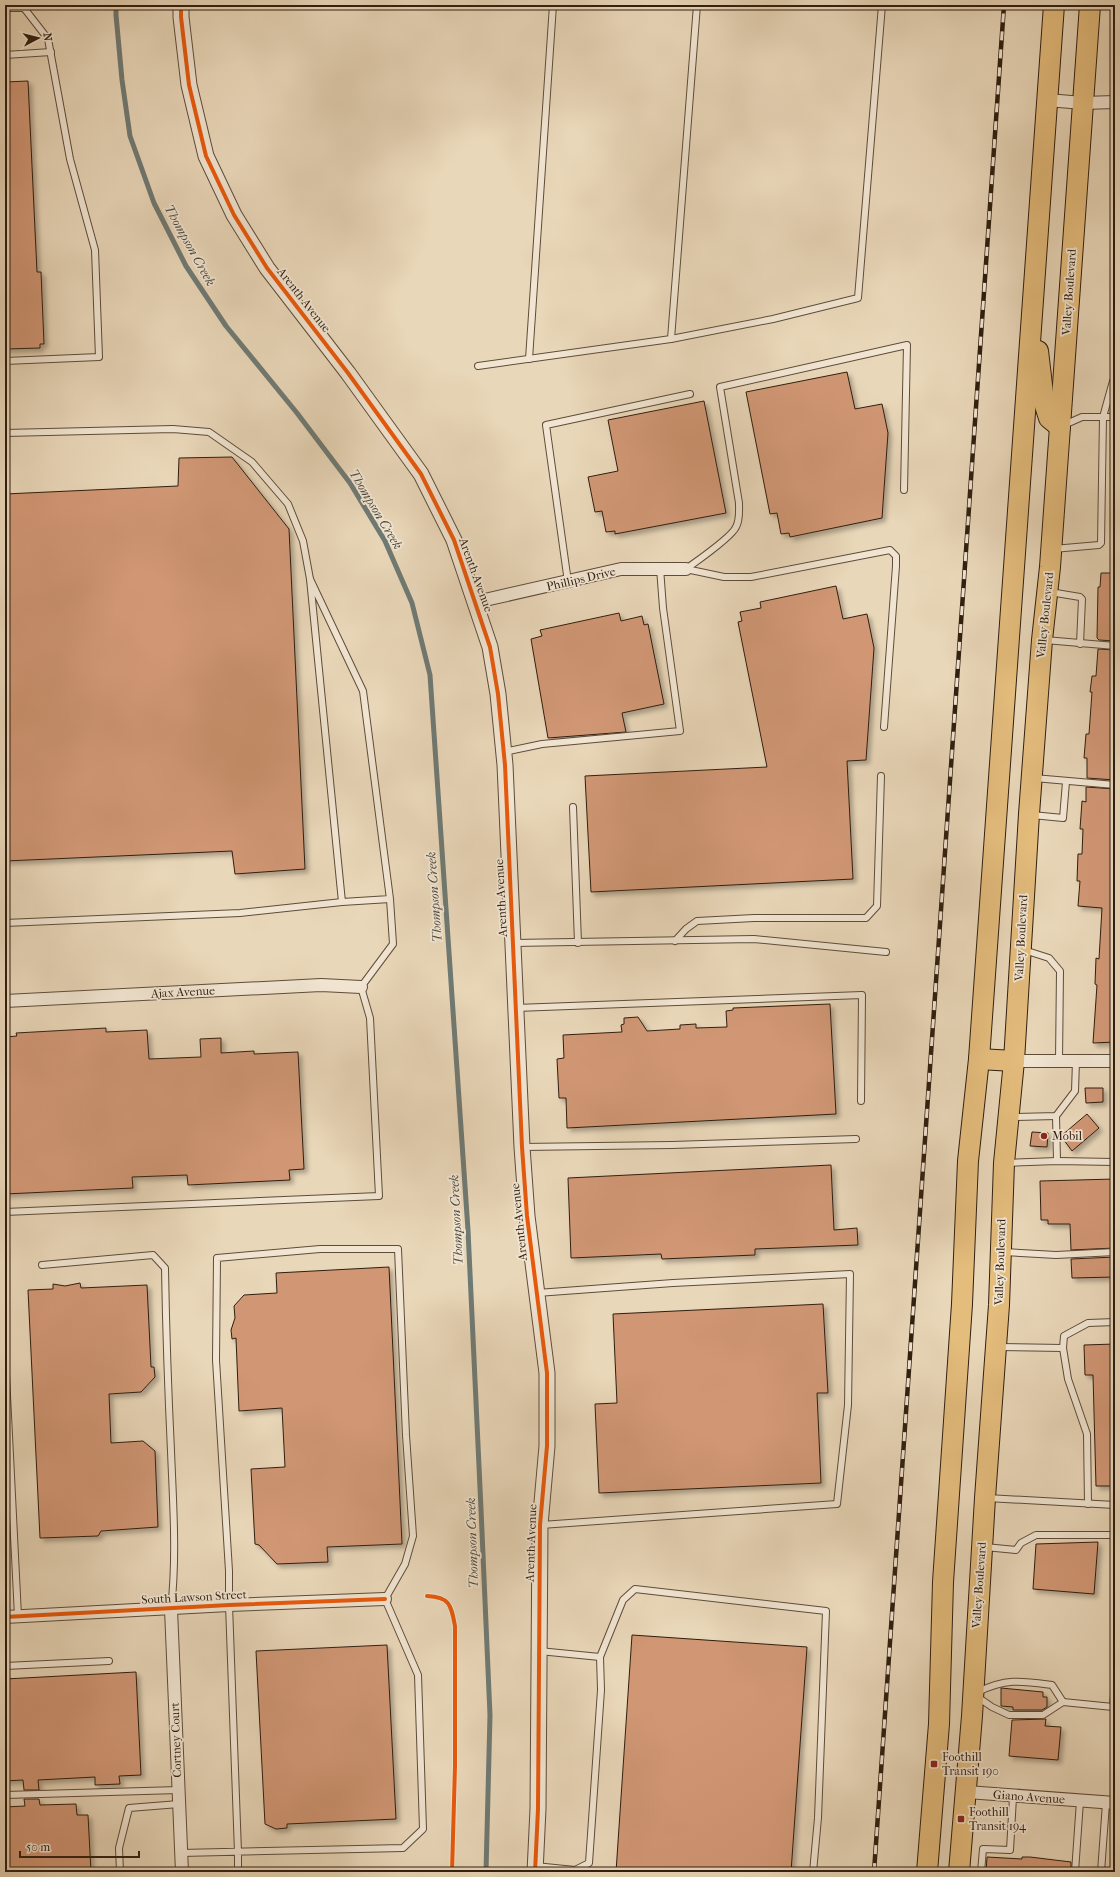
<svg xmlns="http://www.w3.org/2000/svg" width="1120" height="1877" viewBox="0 0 1120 1877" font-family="'IM FELL French Canon',serif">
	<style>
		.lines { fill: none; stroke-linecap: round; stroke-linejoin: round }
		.stream { stroke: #6f7a74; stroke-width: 5 }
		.building { fill: #d19775; stroke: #301e10; filter: url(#shadow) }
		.service-casing { stroke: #5e4c3a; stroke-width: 8 }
		.minor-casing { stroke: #5e4c3a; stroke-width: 14 }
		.tertiary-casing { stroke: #5e4c3a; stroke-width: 17 }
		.primary-casing { stroke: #301e10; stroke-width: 22 }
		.service { stroke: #f1e5d2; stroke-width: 6 }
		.minor { stroke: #f1e5d2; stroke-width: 12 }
		.tertiary { stroke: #f1e5d2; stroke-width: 15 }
		.primary { stroke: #e4bc7c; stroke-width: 20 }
		.rail-casing { stroke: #301e10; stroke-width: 4.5 }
		.rail { stroke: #f1e5d2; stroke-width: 3; stroke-dasharray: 9; stroke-linecap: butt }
		.cycleway-casing { stroke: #f1e5d2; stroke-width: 6 }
		.cycleway { stroke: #e8590c; stroke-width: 4 }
		.poi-dot { fill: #8f2418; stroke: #f1e5d2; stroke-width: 1.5 }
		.labels { text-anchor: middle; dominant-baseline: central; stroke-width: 3.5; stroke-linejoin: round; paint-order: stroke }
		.street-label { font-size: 12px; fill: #301e10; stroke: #f1e5d2 }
		.poi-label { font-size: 12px; fill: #301e10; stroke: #f1e5d2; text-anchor: start }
		.water-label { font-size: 13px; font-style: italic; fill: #504c42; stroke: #f1e5d2 }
	</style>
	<defs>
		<filter id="shadow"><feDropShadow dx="3.5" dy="3.5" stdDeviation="2" flood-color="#0004"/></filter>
	</defs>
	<rect width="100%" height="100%" fill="#e9d7b9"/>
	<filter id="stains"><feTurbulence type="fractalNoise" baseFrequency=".005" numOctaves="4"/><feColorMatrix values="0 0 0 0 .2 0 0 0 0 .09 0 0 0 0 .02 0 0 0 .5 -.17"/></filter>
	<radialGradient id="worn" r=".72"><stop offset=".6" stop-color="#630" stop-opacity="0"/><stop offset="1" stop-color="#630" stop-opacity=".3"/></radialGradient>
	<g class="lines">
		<path class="stream" d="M 116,5 L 116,15 L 122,80 L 130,136 L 154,203 L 186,266 L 226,326 L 297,413 L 350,483 L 385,541 L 412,603 L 430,675 L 468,1230 L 481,1509 L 490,1715 L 486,1872"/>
	</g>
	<g class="building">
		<path d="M 28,81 L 37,272 L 41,272 L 44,344 L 40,344 L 40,348 L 5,349 L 5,82 Z"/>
		<path d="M 847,372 L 855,409 L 882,404 L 888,433 L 882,518 L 790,537 L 789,533 L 781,534 L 777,513 L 770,514 L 746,392 Z"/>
		<path d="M 704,401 L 726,513 L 615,534 L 615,531 L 606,532 L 602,511 L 595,512 L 588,477 L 618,471 L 608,420 Z"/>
		<path d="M 232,457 L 289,529 L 305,869 L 235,874 L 232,851 L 5,861 L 5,494 L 178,486 L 179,458 Z"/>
		<path d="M 1101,573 L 1115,573 L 1115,641 L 1099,640 L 1097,638 L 1098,587 L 1100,587 Z"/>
		<path d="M 836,586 L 843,619 L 867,614 L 874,648 L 866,760 L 847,761 L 853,879 L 591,892 L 585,776 L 767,767 L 738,622 L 742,621 L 740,612 L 761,608 L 760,602 Z"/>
		<path d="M 619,613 L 621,621 L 642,616 L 644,625 L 648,624 L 664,704 L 622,713 L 626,732 L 548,738 L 531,639 L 542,636 L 540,630 Z"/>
		<path d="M 1098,649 L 1115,650 L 1115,780 L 1087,778 L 1087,758 L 1084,758 L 1086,734 L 1089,734 L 1092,692 L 1090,692 L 1092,676 L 1096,676 Z"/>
		<path d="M 1086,787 L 1115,789 L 1115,1042 L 1093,1043 L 1097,985 L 1095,984 L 1096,958 L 1099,959 L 1102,908 L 1078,906 L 1080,881 L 1077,881 L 1078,854 L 1082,854 L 1083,829 L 1080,829 L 1082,801 L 1086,802 Z"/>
		<path d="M 830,1004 L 836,1114 L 567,1128 L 566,1098 L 559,1098 L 557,1059 L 564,1058 L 563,1035 L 622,1032 L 621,1025 L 624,1024 L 624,1018 L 638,1017 L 647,1031 L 680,1029 L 680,1025 L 696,1024 L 696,1028 L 727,1027 L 726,1011 L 733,1010 L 733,1008 Z"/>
		<path d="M 106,1028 L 106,1032 L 147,1030 L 149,1059 L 201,1057 L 200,1039 L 221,1038 L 221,1053 L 254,1051 L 254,1054 L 298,1052 L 304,1169 L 289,1170 L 290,1180 L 188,1185 L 187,1175 L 132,1177 L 133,1188 L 5,1194 L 5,1037 L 17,1036 L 16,1033 Z"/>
		<path d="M 1085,1088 L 1103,1088 L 1103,1102 L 1086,1103 Z"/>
		<path d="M 1087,1114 L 1099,1128 L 1072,1151 L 1061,1136 Z"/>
		<path d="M 1032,1132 L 1048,1133 L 1047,1147 L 1030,1146 Z"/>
		<path d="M 831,1165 L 834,1230 L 857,1228 L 858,1245 L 755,1249 L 755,1255 L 662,1259 L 661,1254 L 571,1258 L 568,1178 Z"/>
		<path d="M 1115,1179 L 1115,1248 L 1071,1250 L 1070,1224 L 1048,1224 L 1048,1220 L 1041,1220 L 1040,1181 Z"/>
		<path d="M 1115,1257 L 1115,1277 L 1072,1278 L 1071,1259 Z"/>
		<path d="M 389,1267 L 402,1544 L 327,1547 L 328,1562 L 277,1564 L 259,1545 L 255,1544 L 251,1469 L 285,1467 L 282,1408 L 239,1411 L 236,1338 L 232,1339 L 231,1330 L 235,1318 L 234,1306 L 244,1295 L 277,1293 L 276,1273 Z"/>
		<path d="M 80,1283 L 81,1288 L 147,1285 L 151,1367 L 154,1367 L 155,1377 L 141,1392 L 109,1394 L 111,1443 L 143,1441 L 155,1451 L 158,1527 L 101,1531 L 98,1536 L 40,1538 L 28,1290 L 53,1289 L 53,1284 L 65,1286 Z"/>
		<path d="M 823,1304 L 828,1393 L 817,1393 L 821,1483 L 599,1493 L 595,1404 L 617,1403 L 613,1314 Z"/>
		<path d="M 1115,1344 L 1115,1486 L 1096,1486 L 1093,1375 L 1085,1375 L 1084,1345 Z"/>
		<path d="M 1098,1542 L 1094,1594 L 1033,1589 L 1036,1544 Z"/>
		<path d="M 632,1635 L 807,1647 L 791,1872 L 616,1872 Z"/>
		<path d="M 387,1645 L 396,1819 L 287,1824 L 287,1828 L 276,1829 L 265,1824 L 256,1651 Z"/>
		<path d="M 136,1672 L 141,1775 L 119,1776 L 120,1784 L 95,1785 L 95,1777 L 38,1780 L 39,1790 L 24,1790 L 23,1780 L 5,1781 L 5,1679 Z"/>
		<path d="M 1001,1688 L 1043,1692 L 1043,1697 L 1047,1697 L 1047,1707 L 1042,1710 L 1013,1710 L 1013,1707 L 1001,1706 Z"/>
		<path d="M 1046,1719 L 1045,1726 L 1061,1727 L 1058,1760 L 1009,1756 L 1012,1720 Z"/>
		<path d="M 24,1799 L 39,1799 L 40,1805 L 76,1804 L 77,1815 L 88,1815 L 91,1872 L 5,1872 L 5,1807 L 25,1806 Z"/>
		<path d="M 987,1857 L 1022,1859 L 1022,1857 L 1030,1857 L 1071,1862 L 1071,1872 L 986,1872 Z"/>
	</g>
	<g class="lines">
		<defs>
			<g id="service">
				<path d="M 697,5 L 671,339 L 773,319 L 858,298 L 882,5"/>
				<path d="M 5,8 L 24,8 L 48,39 L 70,159 L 95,250 L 99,357 L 5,361"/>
				<path d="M 5,55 L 51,52"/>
				<path d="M 529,359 L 553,5"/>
				<path d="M 478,366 L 671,339"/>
				<path d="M 1064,425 L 1082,417 L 1115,417"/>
				<path d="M 5,433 L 173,429 L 209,432 L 252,462 L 288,504 L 303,541 L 310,579"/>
				<path d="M 1053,549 L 1099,545 L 1101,543 L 1103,417 L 1113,381 L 1115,381"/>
				<path d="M 686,569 C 697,561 732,537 736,527 C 740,520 739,511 739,503 L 720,387 L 907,345 L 904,490"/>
				<path d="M 686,569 L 724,577 L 751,577 L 890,550 L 896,556 L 896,566 L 884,727"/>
				<path d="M 568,582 L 546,425 L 690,394"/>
				<path d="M 1050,592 L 1080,597 L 1082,599 L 1080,644"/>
				<path d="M 1045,640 L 1115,646"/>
				<path d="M 504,752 L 542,744 L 680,731 L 663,608 L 660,568"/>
				<path d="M 1034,778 L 1115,785"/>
				<path d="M 573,807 L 578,943"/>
				<path d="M 1032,815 L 1063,818 L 1066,782"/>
				<path d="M 5,923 L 240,913 L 342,902"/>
				<path d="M 675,941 L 686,929 L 697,921 L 754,918 L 866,918 L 877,906 L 881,776"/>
				<path d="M 513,943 L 754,939 L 886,952"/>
				<path d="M 1024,950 L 1049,958 L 1060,971 L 1059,1061"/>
				<path d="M 516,1008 L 862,995 L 861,1101"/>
				<path d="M 1056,1116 L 1057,1161"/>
				<path d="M 1012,1117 L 1056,1116 L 1075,1091 L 1076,1061"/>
				<path d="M 522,1147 L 672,1145 L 856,1139"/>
				<path d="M 1006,1163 L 1057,1161 L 1114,1162 L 1115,1140"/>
				<path d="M 5,1212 L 379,1196 L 370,1018 L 361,987 L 393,944 L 390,899 L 363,691 L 310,579 L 342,902 L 390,899"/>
				<path d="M 1003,1252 L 1056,1255 L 1115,1252"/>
				<path d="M 42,1265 L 153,1255 L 165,1268 C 166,1329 168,1389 171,1451 C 173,1503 177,1556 171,1609"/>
				<path d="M 537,1293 L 673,1283 L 850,1274 L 848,1405 L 837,1504 L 541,1525"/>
				<path d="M 998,1347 L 1063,1348 L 1068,1379 L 1087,1434 L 1088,1504"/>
				<path d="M 1063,1348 L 1064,1336 L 1088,1323 L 1115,1322"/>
				<path d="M 5,1355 L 18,1616"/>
				<path d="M 987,1498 L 1115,1505"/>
				<path d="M 985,1547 L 1016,1550 L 1021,1543 L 1036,1535 L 1114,1535 L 1115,1546"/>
				<path d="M 600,1657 L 623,1600 L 635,1589 L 826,1611 L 818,1818 L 813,1872"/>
				<path d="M 5,1666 L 109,1661"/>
				<path d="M 978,1692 C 1006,1678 1022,1681 1052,1685 L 1063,1702"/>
				<path d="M 976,1696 L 992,1707 L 1009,1715 L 1043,1715 L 1063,1702 L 1113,1707 L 1115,1683"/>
				<path d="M 5,1795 L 179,1790"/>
				<path d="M 181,1853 L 403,1848 L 423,1829 L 418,1675 L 385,1599 L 405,1564 L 413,1536 L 406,1435 L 398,1249 L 320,1249 L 217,1258 L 216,1360 L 229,1571 L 229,1605 L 238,1852 L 238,1872"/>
				<path d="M 535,1866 L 575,1870 L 589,1863 L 601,1690 L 600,1657 L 539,1651"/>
				<path d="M 120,1872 L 119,1848 L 129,1808 L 179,1804"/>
				<path d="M 981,1872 L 983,1849 L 1010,1850 L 1013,1797"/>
				<path d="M 1075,1872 L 1080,1801"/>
				<path d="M 1101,1872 L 1106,1803"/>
			</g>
			<g id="minor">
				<path d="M 1047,100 L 1083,103 L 1115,102"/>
				<path d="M 476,602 L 621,569 L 686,569"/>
				<path d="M 5,1001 L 321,985 L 361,987"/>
				<path d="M 1014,1061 L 1115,1061"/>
				<path d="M 171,1609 L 182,1872"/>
				<path d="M 5,1617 L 229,1605 L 385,1599"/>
				<path d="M 967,1792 L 1115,1803"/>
			</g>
			<path id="tertiary" d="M 181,5 L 181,17 L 189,85 L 206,156 L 234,215 L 267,268 L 348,373 L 421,474 L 454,540 L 490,647 L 498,694 L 505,765 L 522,1147 L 527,1216 L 547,1373 L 547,1446 L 540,1525 L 538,1809 L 535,1872"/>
			<g id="primary">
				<path d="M 1038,351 L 1044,402 L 1049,418 L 1060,427"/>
				<path d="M 979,1059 L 1014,1061"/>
				<path d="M 927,1872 L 939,1724 L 943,1582 L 962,1304 L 968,1161 L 979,1059 L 1054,5"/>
				<path d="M 959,1872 L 972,1716 L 985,1498 L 999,1305 L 1004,1163 L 1014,1061 L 1029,814 L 1042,640 L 1050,567 L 1090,5"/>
			</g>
		</defs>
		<use href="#service" class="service-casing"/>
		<use href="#minor" class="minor-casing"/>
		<use href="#tertiary" class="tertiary-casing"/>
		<use href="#primary" class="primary-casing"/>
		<use href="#service" class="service"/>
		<use href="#minor" class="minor"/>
		<use href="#tertiary" class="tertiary"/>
		<use href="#primary" class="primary"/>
		<defs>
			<path id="rail" d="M 874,1872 L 1004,5"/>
		</defs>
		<use href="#rail" class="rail-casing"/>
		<use href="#rail" class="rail"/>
		<defs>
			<g id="cycleway">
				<path d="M 181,5 L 181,17 L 189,85 L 206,156 L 234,215 L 267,268 L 348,373 L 421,474 L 454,540 L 490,647 L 498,694 L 505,765 L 522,1147 L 527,1216 L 547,1373 L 547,1446 L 540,1525 L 538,1809 L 535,1872"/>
				<path d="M 427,1596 C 450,1597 451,1605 455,1626 L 455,1766 L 452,1872"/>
				<path d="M 5,1617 L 229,1605 L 385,1599"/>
			</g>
		</defs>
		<use href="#cycleway" class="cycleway-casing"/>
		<use href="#cycleway" class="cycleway"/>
	</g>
	<g class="poi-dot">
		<circle cx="1044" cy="1136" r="4"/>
		<rect x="930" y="1760" width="8" height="8" rx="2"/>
		<rect x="957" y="1815" width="8" height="8" rx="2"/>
	</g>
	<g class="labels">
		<g class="street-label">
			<text transform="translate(1069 292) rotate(-86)">Valley Boulevard</text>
			<text transform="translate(304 300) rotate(52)">Arenth Avenue</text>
			<text transform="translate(476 575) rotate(70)">Arenth Avenue</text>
			<text transform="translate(581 579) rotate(-13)">Phillips Drive</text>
			<text transform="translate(1045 615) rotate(-84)">Valley Boulevard</text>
			<text transform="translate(501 898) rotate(-93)">Arenth Avenue</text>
			<text transform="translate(1021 938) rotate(-87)">Valley Boulevard</text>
			<text transform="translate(183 992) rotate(-3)">Ajax Avenue</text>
			<text transform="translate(519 1222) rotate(-96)">Arenth Avenue</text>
			<text transform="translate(1000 1262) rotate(-88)">Valley Boulevard</text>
			<text transform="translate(531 1543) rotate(-88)">Arenth Avenue</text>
			<text transform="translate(979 1585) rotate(-86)">Valley Boulevard</text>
			<text transform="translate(194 1597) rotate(-3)">South Lawson Street</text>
			<text transform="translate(176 1740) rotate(-92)">Cortney Court</text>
			<text transform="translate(1029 1797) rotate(4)">Giano Avenue</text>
		</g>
		<g class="poi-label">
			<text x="1052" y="1136">Mobil</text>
			<text x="942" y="1757">Foothill<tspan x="942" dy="14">Transit 190</tspan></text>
			<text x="969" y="1812">Foothill<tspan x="969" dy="14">Transit 194</tspan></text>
		</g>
		<g class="water-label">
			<text transform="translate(190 245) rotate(61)">Thompson Creek</text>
			<text transform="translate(376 509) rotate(59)">Thompson Creek</text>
			<text transform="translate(434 897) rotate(-94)">Thompson Creek</text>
			<text transform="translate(456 1220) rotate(-93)">Thompson Creek</text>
			<text transform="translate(472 1543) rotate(-92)">Thompson Creek</text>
		</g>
	</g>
	<rect width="1120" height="1877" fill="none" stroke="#e9d7b9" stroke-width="20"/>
	<rect x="6" y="6" width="1108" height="1865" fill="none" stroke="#301e10" stroke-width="2"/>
	<rect x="10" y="10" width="1100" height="1857" fill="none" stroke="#301e10"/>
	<g transform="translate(38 38) rotate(83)" stroke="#f1e5d2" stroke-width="3" paint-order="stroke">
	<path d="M0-3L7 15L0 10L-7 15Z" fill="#301e10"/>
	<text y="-6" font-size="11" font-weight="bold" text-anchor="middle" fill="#301e10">N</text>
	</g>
	<path d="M20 1851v6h119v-6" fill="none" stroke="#301e10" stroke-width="2"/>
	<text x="26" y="1851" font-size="12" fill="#301e10" stroke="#f1e5d2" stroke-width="3" paint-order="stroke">50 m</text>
	<rect width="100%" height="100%" filter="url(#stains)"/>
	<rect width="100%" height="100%" fill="url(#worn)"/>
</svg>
